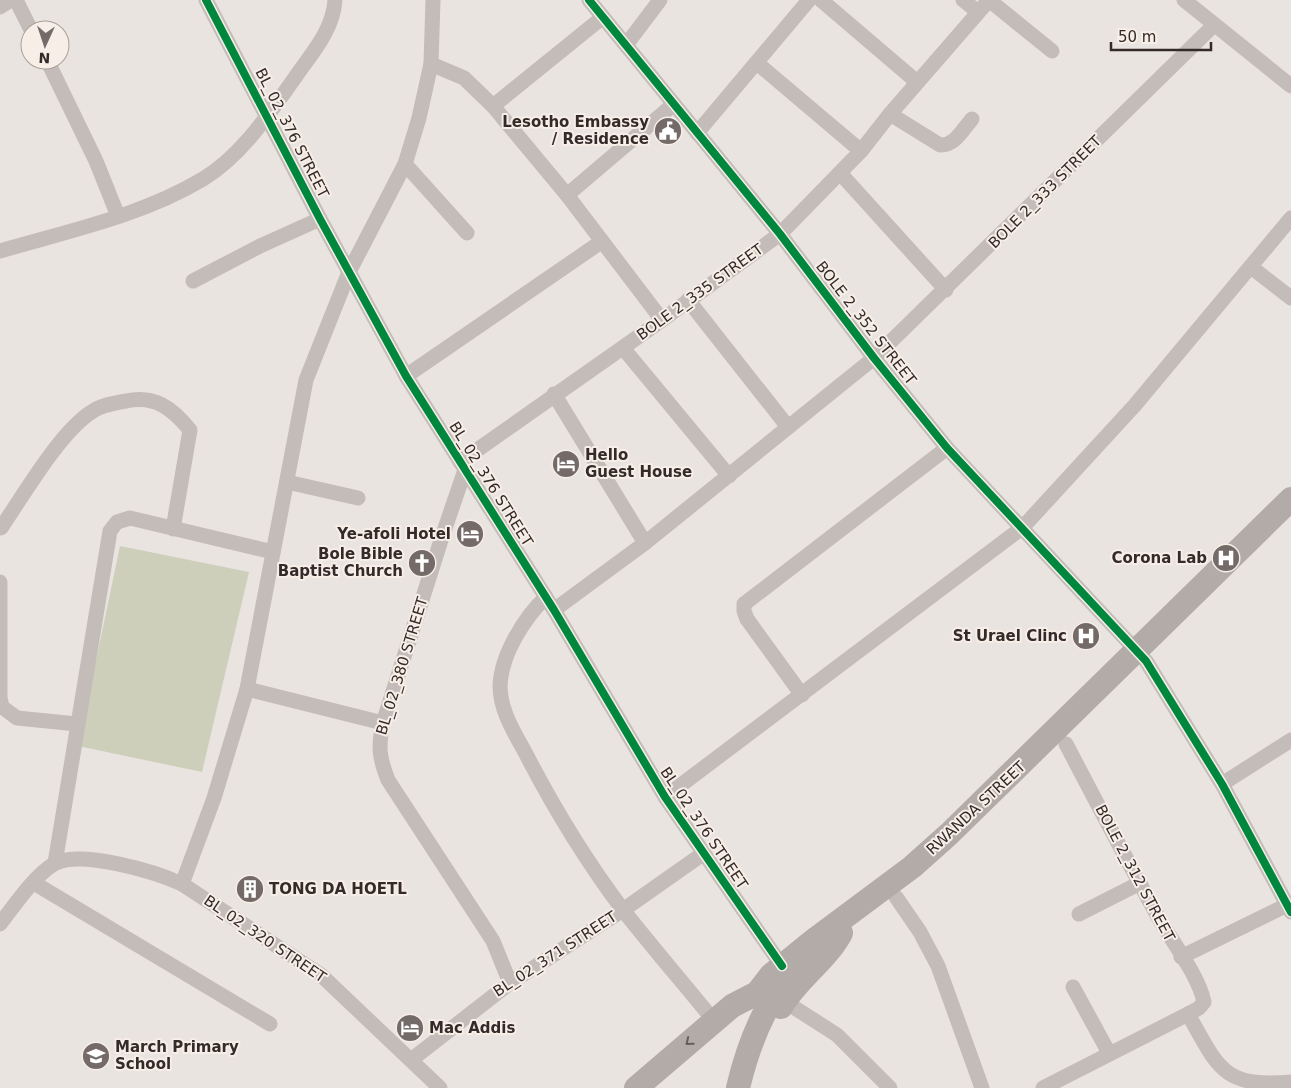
<svg xmlns="http://www.w3.org/2000/svg" width="1291" height="1088" viewBox="0 0 1291 1088" font-family="'DejaVu Sans',sans-serif">
	<style>
		.green { fill: #cdcfbb }
		.lines { fill: none; stroke-linecap: round; stroke-linejoin: round }
		.street { stroke: #c3bcb9; stroke-width: 15 }
		.primary { stroke: #b2aba8; stroke-width: 24 }
		.cycleway-casing { stroke: #f7eee7; stroke-width: 11 }
		.cycleway { stroke: #00873e; stroke-width: 8 }
		.oneway { stroke: #665e5b }
		.labels { text-anchor: middle; dominant-baseline: central; stroke-width: 4; stroke-linejoin: round; paint-order: stroke }
		.poi-label { font-size: 15px; font-weight: bold; fill: #342a28; stroke: #f7eee7; text-anchor: end }
		.street-label { font-size: 15px; fill: #342a28; stroke: #f7eee7 }
	</style>
	<rect width="100%" height="100%" fill="#eae4e0"/>
	<path class="green" d="M 120,546 L 249,572 L 202,772 L 78,746 Z"/>
	<g class="lines">
		<g class="street">
			<path d="M 16,0 L 31,30"/>
			<path d="M 206,0 L 320,219 L 406,376 L 554,610 L 665,797 L 782,966"/>
			<path d="M 589,0 L 780,234 L 874,358 L 947,448 L 1146,661 L 1222,784 L 1291,912"/>
			<path d="M 821,0 L 917,82"/>
			<path d="M 963,0 L 978,12"/>
			<path d="M 989,0 L 1052,51"/>
			<path d="M 1184,0 L 1291,86"/>
			<path d="M 0,7 L 11,0"/>
			<path d="M 626,45 L 660,0"/>
			<path d="M 47,60 L 96,161 L 118,216"/>
			<path d="M 757,63 L 861,151"/>
			<path d="M 431,64 L 464,78 L 493,106 L 567,195 L 662,320"/>
			<path d="M 493,106 L 603,17"/>
			<path d="M 890,114 L 940,145 C 955,146 963,129 972,119"/>
			<path d="M 697,133 L 809,0"/>
			<path d="M 405,164 L 467,233"/>
			<path d="M 840,173 L 946,290"/>
			<path d="M 567,195 L 674,104"/>
			<path d="M 0,251 C 68,231 141,216 203,179 C 241,156 269,114 294,79 C 311,54 333,31 335,0"/>
			<path d="M 1251,267 L 1291,298"/>
			<path d="M 193,281 L 260,246 L 320,219"/>
			<path d="M 688,300 L 788,427"/>
			<path d="M 623,348 L 729,476"/>
			<path d="M 406,376 L 601,242"/>
			<path d="M 554,394 L 645,543"/>
			<path d="M 460,462 L 662,320 L 780,234 L 861,151 L 890,114 L 989,0"/>
			<path d="M 465,470 L 442,537 L 383,723 C 378,747 379,757 388,780 L 493,941 L 510,983"/>
			<path d="M 287,482 L 358,498"/>
			<path d="M 1,528 C 23,496 61,430 93,411 C 102,405 115,403 126,401 C 155,395 172,408 190,430 L 173,529"/>
			<path d="M 0,582 L 0,698 L 2,707 L 17,718 L 77,724"/>
			<path d="M 546,597 C 524,618 501,655 500,686 C 500,712 516,735 527,756 C 555,810 587,862 623,910 C 653,948 684,984 715,1022"/>
			<path d="M 554,610 L 645,543 L 874,358 L 1214,25"/>
			<path d="M 247,689 L 383,723"/>
			<path d="M 802,695 L 747,619 L 744,611 L 744,604 L 947,448"/>
			<path d="M 1222,784 L 1291,740"/>
			<path d="M 665,797 L 1023,527 L 1135,405 L 1291,218"/>
			<path d="M 55,863 L 110,531 L 117,522 L 130,518 L 273,552"/>
			<path d="M 34,883 L 270,1024"/>
			<path d="M 182,884 L 214,798 L 247,689 L 306,380 L 349,272 L 405,164 L 419,118 L 431,64 L 433,0"/>
			<path d="M 896,897 L 920,932 L 938,966 L 982,1088"/>
			<path d="M 1079,914 L 1140,883"/>
			<path d="M 0,924 C 14,906 35,875 54,864 C 80,849 156,872 182,884 L 321,975 L 440,1088"/>
			<path d="M 1181,957 L 1287,905"/>
			<path d="M 1073,987 L 1109,1053"/>
			<path d="M 784,1001 L 837,1035 L 890,1088"/>
			<path d="M 1188,1014 C 1218,1067 1222,1088 1291,1082"/>
			<path d="M 411,1060 L 510,983 L 623,910 L 704,853"/>
			<path d="M 1043,1088 L 1188,1014 L 1199,1008 L 1204,1002 C 1199,977 1174,944 1161,922 C 1128,863 1097,803 1066,744"/>
		</g>
		<g class="primary">
			<path d="M 781,1007 C 797,979 826,961 841,933"/>
			<path d="M 636,1088 L 732,1006 L 757,993 L 771,975 L 814,940 L 912,867 L 949,834 L 1291,499"/>
			<path d="M 738,1088 C 747,1049 761,1013 784,980"/>
		</g>
		<defs>
			<g id="cycleway">
				<path d="M 206,0 L 320,219 L 406,376 L 554,610 L 665,797 L 782,966"/>
				<path d="M 589,0 L 780,234 L 874,358 L 947,448 L 1146,661 L 1222,784 L 1291,912"/>
			</g>
		</defs>
		<use href="#cycleway" class="cycleway-casing"/>
		<use href="#cycleway" class="cycleway"/>
	</g>
	<defs><path id="oneway-chevron" d="M-2-3.5L2.5 0L-2 3.5" fill="none" stroke-width="1.6" stroke-linecap="round" stroke-linejoin="round" transform="scale(1.25)"/></defs>
	<use class="oneway" href="#oneway-chevron" transform="translate(689 1042) rotate(141)"/>
	<defs>
		<symbol id="civic-disc" viewBox="-11 -11 22 22"><circle r="9.5" fill="#746b68" stroke="#f7eee7"/><path d="M-.6-6.5H3V-4.5H.6V-3L4-1V1h2V6H-6V1h2V-1L-.6-3ZM-1.2 2.5V6h2.4V2.5Z" fill="#fff"/></symbol>
		<symbol id="hotel-disc" viewBox="-11 -11 22 22"><circle r="9.5" fill="#746b68" stroke="#f7eee7"/><path d="M-6-4.5h1.5V1H6V5H4.5V3h-9V5H-6ZM-4 0a1.8 1.8 0 1 1 3.6 0ZM.5 0V-2.5h3Q6-2.5 6 0Z" fill="#fff"/></symbol>
		<symbol id="hospital-disc" viewBox="-11 -11 22 22"><circle r="9.5" fill="#746b68" stroke="#f7eee7"/><path d="M-5-5h3v3.5h4V-5h3V5h-3V1.5h-4V5h-3Z" fill="#fff"/></symbol>
		<symbol id="church-disc" viewBox="-11 -11 22 22"><circle r="9.5" fill="#746b68" stroke="#f7eee7"/><path d="M-1.2-6h2.4v3.5h3.3v2.4h-3.3V6h-2.4V-.1h-3.3v-2.4h3.3Z" fill="#fff"/></symbol>
		<symbol id="building-disc" viewBox="-11 -11 22 22"><circle r="9.5" fill="#746b68" stroke="#f7eee7"/><path d="M-4-6H4V6H1V3H-1V6H-4ZM-2.5-4.3h1.7v1.8h-1.7ZM.8-4.3h1.7v1.8H.8ZM-2.5-1h1.7V.8h-1.7ZM.8-1h1.7V.8H.8Z" fill="#fff"/></symbol>
		<symbol id="school-disc" viewBox="-11 -11 22 22"><circle r="9.5" fill="#746b68" stroke="#f7eee7"/><path d="M0-5L7-2L0 1L-7-2ZM-4 1L0 2.5L4 1V4Q0 6-4 4Z" fill="#fff"/></symbol>
	</defs>
	<g fill-rule="evenodd">
		<use href="#civic-disc" x="652" y="115" width="32" height="32"/>
		<use href="#hotel-disc" x="550" y="448" width="32" height="32"/>
		<use href="#hotel-disc" x="454" y="518" width="32" height="32"/>
		<use href="#hospital-disc" x="1210" y="542" width="32" height="32"/>
		<use href="#church-disc" x="406" y="547" width="32" height="32"/>
		<use href="#hospital-disc" x="1070" y="620" width="32" height="32"/>
		<use href="#building-disc" x="234" y="873" width="32" height="32"/>
		<use href="#hotel-disc" x="394" y="1012" width="32" height="32"/>
		<use href="#school-disc" x="80" y="1040" width="32" height="32"/>
	</g>
	<g class="labels">
		<g class="poi-label">
			<text x="649" y="122">Lesotho Embassy<tspan x="649" dy="17">/ Residence</tspan></text>
			<text x="585" y="455" text-anchor="start">Hello<tspan x="585" dy="17">Guest House</tspan></text>
			<text x="451" y="534">Ye-afoli Hotel</text>
			<text x="403" y="554">Bole Bible<tspan x="403" dy="17">Baptist Church</tspan></text>
			<text x="1207" y="558">Corona Lab</text>
			<text x="1067" y="636">St Urael Clinc</text>
			<text x="269" y="889" text-anchor="start">TONG DA HOETL</text>
			<text x="429" y="1028" text-anchor="start">Mac Addis</text>
			<text x="115" y="1047" text-anchor="start">March Primary<tspan x="115" dy="17">School</tspan></text>
		</g>
		<g class="street-label">
			<text transform="translate(292 133) rotate(63)">BL_02_376 STREET</text>
			<text transform="translate(1045 192) rotate(-45)">BOLE 2_333 STREET</text>
			<text transform="translate(700 292) rotate(-36)">BOLE 2_335 STREET</text>
			<text transform="translate(866 323) rotate(52)">BOLE 2_352 STREET</text>
			<text transform="translate(491 484) rotate(58)">BL_02_376 STREET</text>
			<text transform="translate(402 666) rotate(-73)">BL_02_380 STREET</text>
			<text transform="translate(976 808) rotate(-43)">RWANDA STREET</text>
			<text transform="translate(704 828) rotate(56)">BL_02_376 STREET</text>
			<text transform="translate(1135 873) rotate(62)">BOLE 2_312 STREET</text>
			<text transform="translate(265 939) rotate(34)">BL_02_320 STREET</text>
			<text transform="translate(555 954) rotate(-33)">BL_02_371 STREET</text>
		</g>
	</g>
	<g transform="translate(45 45) rotate(183)"><circle r="24" fill="#f7eee7" stroke="#a9a09b"/>
	<path d="M0-4L9 19L0 12L-9 19Z" fill="#746b68"/>
	<text y="-8" font-size="14" font-weight="bold" text-anchor="middle" fill="#342a28">N</text>
	</g>
	<path d="M1111 42v8h100v-8" fill="none" stroke="#342a28" stroke-width="2.5"/>
	<text x="1118" y="42" font-size="15" fill="#342a28" stroke="#f7eee7" stroke-width="4" paint-order="stroke">50 m</text>
</svg>
